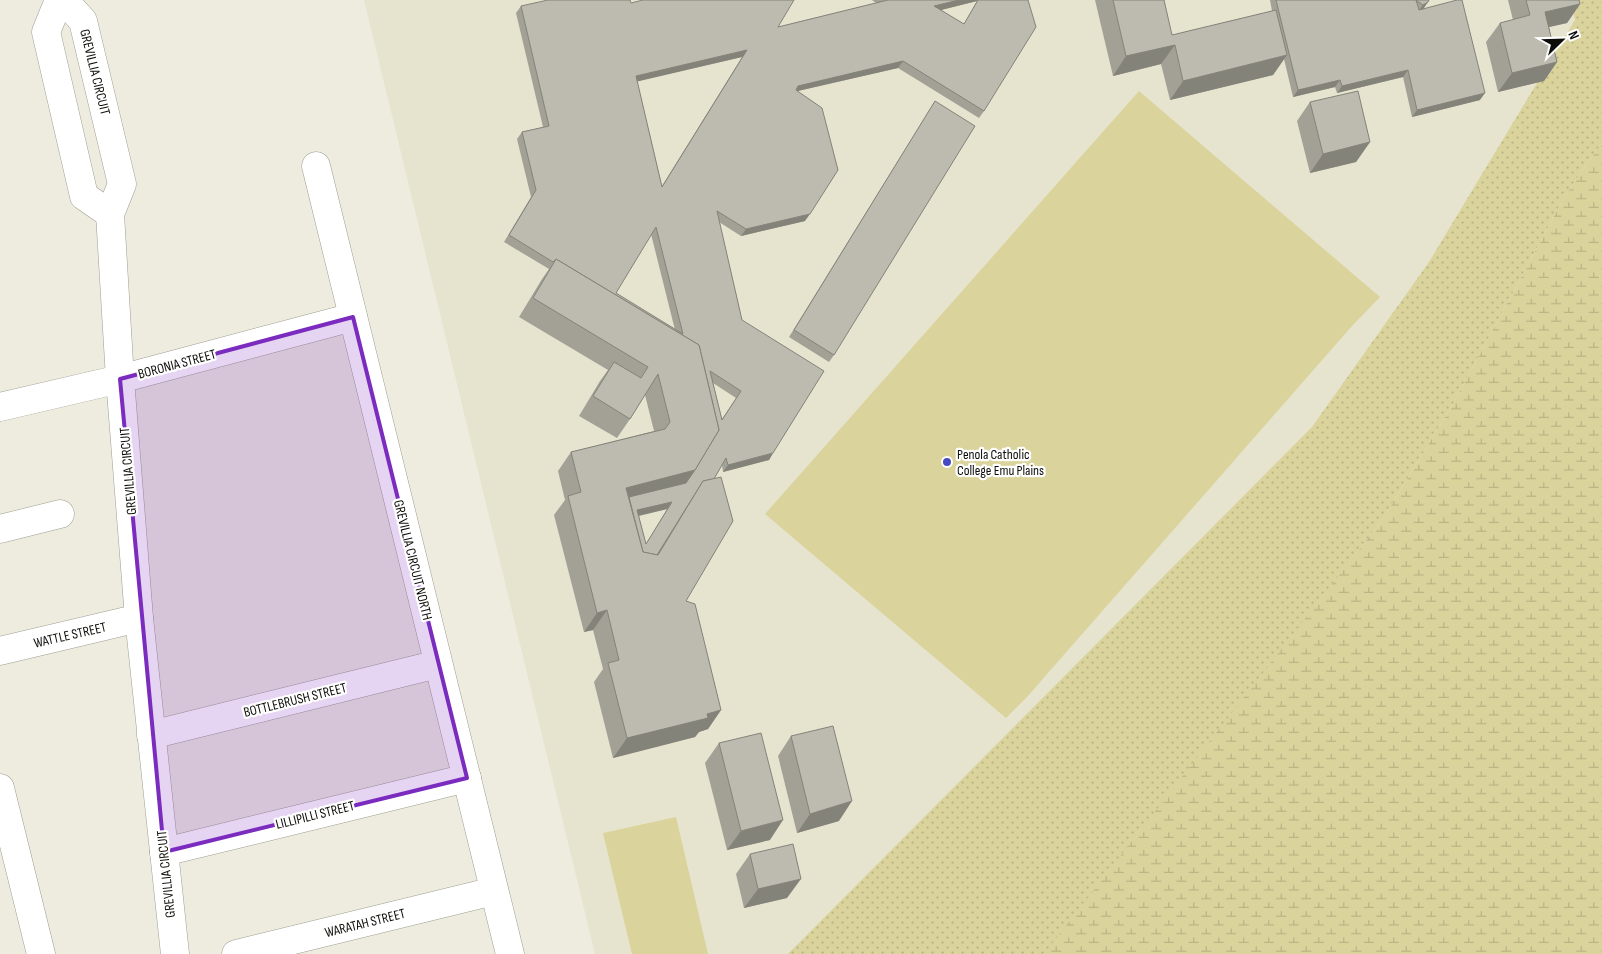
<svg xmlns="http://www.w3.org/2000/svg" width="1602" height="954" viewBox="0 0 1602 954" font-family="'Sofia Sans Condensed',sans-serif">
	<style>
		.built { fill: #e6e4cf }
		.grass { fill: url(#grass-dots) }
		.wetland { fill: url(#wetland-marsh) }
		.garden { fill: #dad39c }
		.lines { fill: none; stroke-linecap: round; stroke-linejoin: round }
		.minor-casing { stroke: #9f9e92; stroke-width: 29 }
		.minor { stroke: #fff; stroke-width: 28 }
		.wall { fill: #a3a196; fill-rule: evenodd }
		.shaded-wall { fill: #84837a }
		.building { fill: #bdbbaf; stroke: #84837a; fill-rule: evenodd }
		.marked { fill: #7b2cbf; fill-opacity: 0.2; stroke: #7b2cbf; stroke-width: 4; stroke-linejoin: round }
		.poi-dot { fill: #464bc0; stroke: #fff; stroke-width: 2 }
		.labels { text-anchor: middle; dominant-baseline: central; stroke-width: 4.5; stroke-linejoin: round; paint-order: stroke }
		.street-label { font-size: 14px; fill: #0c0c08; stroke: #fff }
		.poi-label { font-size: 14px; fill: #0c0c08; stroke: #fff; text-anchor: start }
	</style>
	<defs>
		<pattern id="grass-dots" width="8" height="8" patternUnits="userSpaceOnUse" patternTransform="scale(1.25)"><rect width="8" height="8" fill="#dad39c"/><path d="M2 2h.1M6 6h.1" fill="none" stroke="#bab485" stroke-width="1.8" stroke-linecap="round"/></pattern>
		<pattern id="wetland-marsh" width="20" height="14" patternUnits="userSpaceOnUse" patternTransform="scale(1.25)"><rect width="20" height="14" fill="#dad39c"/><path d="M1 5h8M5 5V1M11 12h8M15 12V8" fill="none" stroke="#bab485"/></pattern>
	</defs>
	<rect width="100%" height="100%" fill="#edecdf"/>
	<path class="built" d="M 364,0 L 1602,0 L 1566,194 L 1453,404 L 1044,954 L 595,954 Z"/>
	<path class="grass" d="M 1571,0 L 1602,0 L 1602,143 L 1566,194 L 1453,404 L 1382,520 L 1061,935 L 1044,954 L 788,954 L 1312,427 L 1429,262 L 1575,20 Z"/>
	<path class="wetland" d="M 1602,143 L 1602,954 L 1044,954 L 1382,520 L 1453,404 L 1566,194 Z"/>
	<g class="garden">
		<path d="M 1139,91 L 1380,297 L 1352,326 L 1027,697 L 1006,718 L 765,514 Z"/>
		<path d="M 676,817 L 708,954 L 632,954 L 603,833 Z"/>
	</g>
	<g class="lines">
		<defs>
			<g id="minor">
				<path d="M 59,0 L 46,32 L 84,196 L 110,214"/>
				<path d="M 64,0 L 83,21 L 122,184 L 110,214 L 120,379 L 139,618 L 175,954"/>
				<path d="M 316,166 L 510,954"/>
				<path d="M 0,407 L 120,379 L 353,317"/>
				<path d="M 0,529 L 60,514"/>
				<path d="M 0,651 L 139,618"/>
				<path d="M 151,735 L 438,664"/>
				<path d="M 0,788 L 41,954"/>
				<path d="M 164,852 L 467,778"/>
				<path d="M 236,954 L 494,891"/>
			</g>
		</defs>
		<use href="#minor" class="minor-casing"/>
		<use href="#minor" class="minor"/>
	</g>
	<g class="wall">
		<path d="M 872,0 L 1028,0 L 984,111 L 979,118 L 898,68 L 798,91 L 805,221 L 741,236 L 719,222 L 773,453 L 769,460 L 723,472 L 722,465 L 714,479 L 686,601 L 721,710 L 708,729 L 699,732 L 695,737 L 613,758 L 594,682 L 603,669 L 593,630 L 584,632 L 554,515 L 565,500 L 558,471 L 571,452 L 654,431 L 645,395 L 630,419 L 617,438 L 579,416 L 600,381 L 608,370 L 519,317 L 542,279 L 549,269 L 504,242 L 531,197 L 517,139 L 522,132 L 543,127 L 516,13 L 521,6 L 631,3 L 778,27 L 876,3 ZM 977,1 L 964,24 L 941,10 ZM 742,57 L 662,186 L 637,81 ZM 651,234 L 675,330 L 616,293 ZM 713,383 L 736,398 L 722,419 ZM 667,509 L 646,544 L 639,516 Z"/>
		<path d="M 1095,0 L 1164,0 L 1172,35 L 1272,11 L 1270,0 L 1429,0 L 1424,8 L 1480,100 L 1412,117 L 1403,77 L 1337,93 L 1335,87 L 1293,97 L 1284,59 L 1273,75 L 1170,100 L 1161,64 L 1113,76 Z"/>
		<path d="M 1508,0 L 1579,0 L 1580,4 L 1567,23 L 1549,27 L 1557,62 L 1544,81 L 1498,92 L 1486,42 L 1500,23 L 1513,20 Z"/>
		<path d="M 935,101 L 834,355 L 829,362 L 789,337 Z"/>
		<path d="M 1310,102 L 1370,142 L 1356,162 L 1310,173 L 1297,121 Z"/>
		<path d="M 791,736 L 839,821 L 797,833 L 778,756 Z"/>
		<path d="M 719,743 L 770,840 L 727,850 L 705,763 Z"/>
		<path d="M 750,854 L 787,898 L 744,908 L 736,874 Z"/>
	</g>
	<g class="shaded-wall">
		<path d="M 959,0 L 977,0 L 977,1 L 929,13 L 934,6 Z"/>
		<path d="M 1428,2 L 1423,9 L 1418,12 L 1423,5 Z"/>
		<path d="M 1580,4 L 1567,23 L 1531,31 L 1545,12 Z"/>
		<path d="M 1175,45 L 1161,64 L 1113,76 L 1126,56 Z"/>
		<path d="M 747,50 L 742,57 L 631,83 L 636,76 Z"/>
		<path d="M 1287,55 L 1273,75 L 1170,100 L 1183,81 Z"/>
		<path d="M 903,61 L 898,68 L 793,92 L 798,86 Z"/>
		<path d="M 1557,62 L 1544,81 L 1498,92 L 1512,73 Z"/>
		<path d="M 1408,70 L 1403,77 L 1337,93 L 1342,86 Z"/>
		<path d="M 1340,80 L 1335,87 L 1293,97 L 1298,90 Z"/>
		<path d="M 1485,93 L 1480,100 L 1412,117 L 1417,110 Z"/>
		<path d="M 1370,142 L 1356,162 L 1310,173 L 1323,154 Z"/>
		<path d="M 810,214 L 805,221 L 741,236 L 746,229 Z"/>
		<path d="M 773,453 L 769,460 L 723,472 L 728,465 Z"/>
		<path d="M 695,470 L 681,490 L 619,506 L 626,488 Z"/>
		<path d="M 672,502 L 667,509 L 633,517 L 637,510 Z"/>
		<path d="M 607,610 L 593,630 L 584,632 L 597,613 Z"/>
		<path d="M 721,710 L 708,729 L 699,732 L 695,737 L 613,758 L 627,738 L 707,714 Z"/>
		<path d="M 852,801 L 839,821 L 797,833 L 810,814 Z"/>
		<path d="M 783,820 L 770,840 L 727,850 L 741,831 Z"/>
		<path d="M 801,879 L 787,898 L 744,908 L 758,889 Z"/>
	</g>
	<g class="building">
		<path d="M 548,0 L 630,0 L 631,3 L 643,0 L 794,0 L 778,27 L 888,0 L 959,0 L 934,6 L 964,24 L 978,0 L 1028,0 L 1036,27 L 984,111 L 903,61 L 798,86 L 796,90 L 822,108 L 838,170 L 810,214 L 746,229 L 717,211 L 742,320 L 824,371 L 773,453 L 728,465 L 726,458 L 714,479 L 703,481 L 695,494 L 657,555 L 643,552 L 629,497 L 686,483 L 695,470 L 719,430 L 699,345 L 556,259 L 553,262 L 509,235 L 536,190 L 522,132 L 549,126 L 521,6 ZM 747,50 L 662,187 L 636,76 ZM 656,227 L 683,334 L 616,293 ZM 710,371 L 741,391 L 722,420 ZM 672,502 L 646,544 L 637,510 Z"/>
		<path d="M 1113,0 L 1164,0 L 1172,35 L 1276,10 L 1287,55 L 1183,81 L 1175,45 L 1126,56 Z"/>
		<path d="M 1276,0 L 1429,0 L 1428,2 L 1423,5 L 1416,0 L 1419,10 L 1457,0 L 1462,0 L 1485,93 L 1417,110 L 1408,70 L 1342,86 L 1340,80 L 1298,90 Z"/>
		<path d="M 1526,0 L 1579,0 L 1580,4 L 1545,12 L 1557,62 L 1512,73 L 1500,23 L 1530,15 Z"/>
		<path d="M 1358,91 L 1370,142 L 1323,154 L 1310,102 Z"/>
		<path d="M 935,101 L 975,126 L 834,355 L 794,330 Z"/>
		<path d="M 556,259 L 699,345 L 719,430 L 695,470 L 626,488 L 643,552 L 658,555 L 703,481 L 721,477 L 733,521 L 686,601 L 695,604 L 721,710 L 707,714 L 708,718 L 627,738 L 608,663 L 619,660 L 607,610 L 597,613 L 568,496 L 581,492 L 571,452 L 665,429 L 670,422 L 658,374 L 630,419 L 593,396 L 614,362 L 641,378 L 648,367 L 533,298 Z"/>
		<path d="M 833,726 L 852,801 L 810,814 L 791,736 Z"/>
		<path d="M 761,733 L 783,820 L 741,831 L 719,743 Z"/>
		<path d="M 793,844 L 801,879 L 758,889 L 750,854 Z"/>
	</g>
	<path class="marked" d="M 353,317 L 467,778 L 164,852 L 120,379 Z"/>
	<circle class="poi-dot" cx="947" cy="462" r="5"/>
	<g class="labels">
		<g class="street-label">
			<text transform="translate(95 72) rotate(76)">GREVILLIA CIRCUIT</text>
			<text transform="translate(177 364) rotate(-15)">BORONIA STREET</text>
			<text transform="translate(128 471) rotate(-95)">GREVILLIA CIRCUIT</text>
			<text transform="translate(413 560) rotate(76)">GREVILLIA CIRCUIT NORTH</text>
			<text transform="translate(70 635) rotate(-13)">WATTLE STREET</text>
			<text transform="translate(295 700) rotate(-14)">BOTTLEBRUSH STREET</text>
			<text transform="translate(315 815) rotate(-14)">LILLIPILLI STREET</text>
			<text transform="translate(166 874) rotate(-96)">GREVILLIA CIRCUIT</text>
			<text transform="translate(365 923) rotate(-14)">WARATAH STREET</text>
		</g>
		<g class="poi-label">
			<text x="957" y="454">Penola Catholic<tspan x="957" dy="16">College Emu Plains</tspan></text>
		</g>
	</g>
	<g transform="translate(1562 40) rotate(67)" stroke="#ffffff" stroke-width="4" paint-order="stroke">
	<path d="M0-4L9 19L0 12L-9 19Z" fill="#0c0c08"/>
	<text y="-8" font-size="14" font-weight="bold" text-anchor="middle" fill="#0c0c08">N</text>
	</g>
</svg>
